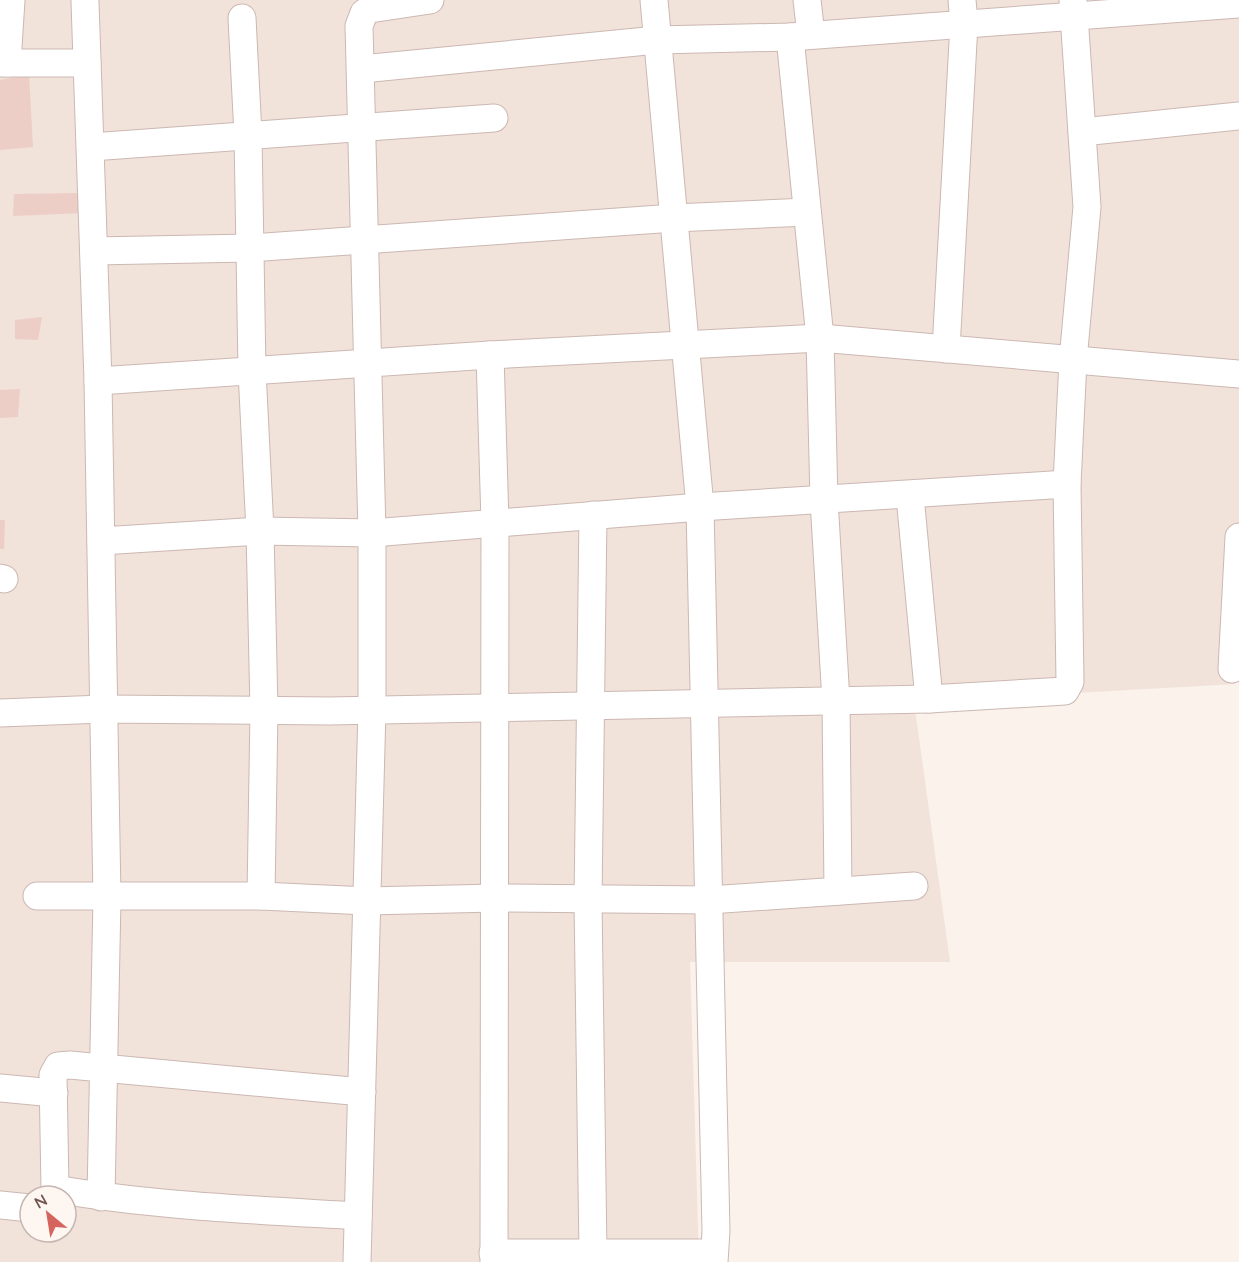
<svg xmlns="http://www.w3.org/2000/svg" width="1239" height="1262" viewBox="0 0 1239 1262" font-family="Quicksand,sans-serif">
	<style>
		.residential { fill: #f1e2da; fill-rule: evenodd }
		.building { fill: #edcec6 }
		.lines { fill: none; stroke-linecap: round; stroke-linejoin: round }
		.minor-casing { stroke: #ccb8b2; stroke-width: 29 }
		.minor { stroke: #fff; stroke-width: 27 }
	</style>
	<rect width="100%" height="100%" fill="#faf2eb"/>
	<path class="residential" d="M 0,0 L 1239,0 L 1239,674 L 1235,684 L 914,702 L 950,962 L 690,962 L 699,1262 L 0,1262 ZM 30,1196 L 66,1196 L 66,1232 L 30,1232 Z"/>
	<g class="building">
		<path d="M 29,75 L 33,147 L 0,150 L 0,80 Z"/>
		<path d="M 80,193 L 82,213 L 13,216 L 14,194 Z"/>
		<path d="M 42,317 L 38,340 L 15,339 L 15,320 Z"/>
		<path d="M 20,389 L 18,417 L 0,418 L 0,390 Z"/>
		<path d="M 0,520 L 5,520 L 4,549 L 0,549 Z"/>
	</g>
	<g class="lines">
		<defs>
			<g id="minor">
				<path d="M 654,0 L 700,507 L 716,1231 L 714,1262"/>
				<path d="M 807,0 L 811,35"/>
				<path d="M 85,2 L 98,381 L 107,898 L 101,1197"/>
				<path d="M 242,18 L 248,135 L 252,371 L 260,531 L 264,710 L 261,896"/>
				<path d="M 790,37 L 820,338 L 824,500 L 836,701 L 838,891"/>
				<path d="M 0,63 L 87,63"/>
				<path d="M 7,63 L 11,0"/>
				<path d="M 362,69 L 657,40 L 790,37 L 1239,4"/>
				<path d="M 1082,132 L 1239,116"/>
				<path d="M 91,147 L 494,118"/>
				<path d="M 94,251 L 250,248 L 674,218 L 807,212"/>
				<path d="M 946,349 L 964,24 L 962,0"/>
				<path d="M 490,355 L 495,522 L 494,1262"/>
				<path d="M 98,381 L 490,355 L 820,338 L 1239,374"/>
				<path d="M 910,496 L 929,699"/>
				<path d="M 593,515 L 588,901 L 593,1253"/>
				<path d="M 101,541 L 260,531 L 372,533 L 700,507 L 1067,484"/>
				<path d="M 0,578 L 4,579"/>
				<path d="M 1232,669 L 1239,537"/>
				<path d="M 0,713 L 103,709 L 329,711 L 929,699 L 1065,691 L 1070,682 L 1067,484 L 1073,360 L 1087,207 L 1073,0"/>
				<path d="M 37,896 L 261,896 L 367,901 L 495,898 L 709,900 L 914,886"/>
				<path d="M 0,1088 L 54,1093"/>
				<path d="M 55,1189 L 53,1075 L 58,1066 L 70,1065 L 362,1092"/>
				<path d="M 54,1196 L 55,1189 C 155,1206 257,1210 358,1216"/>
				<path d="M 0,1205 L 30,1208"/>
				<path d="M 493,1253 L 714,1253"/>
				<path d="M 357,1262 L 372,710 L 372,533 L 359,26 L 364,13 L 370,9 L 430,0"/>
			</g>
		</defs>
		<use href="#minor" class="minor-casing"/>
		<use href="#minor" class="minor"/>
	</g>
	<g transform="translate(48 1214) rotate(330)"><circle r="28" fill="#fdf6f1" stroke="#c6b6b1" stroke-width="1.5"/>
	<path d="M0-4.5L10 22L0 15L-10 22Z" fill="#d5645f"/>
	<text y="-9" font-size="16" font-weight="bold" text-anchor="middle" fill="#735651">N</text>
	</g>
</svg>
